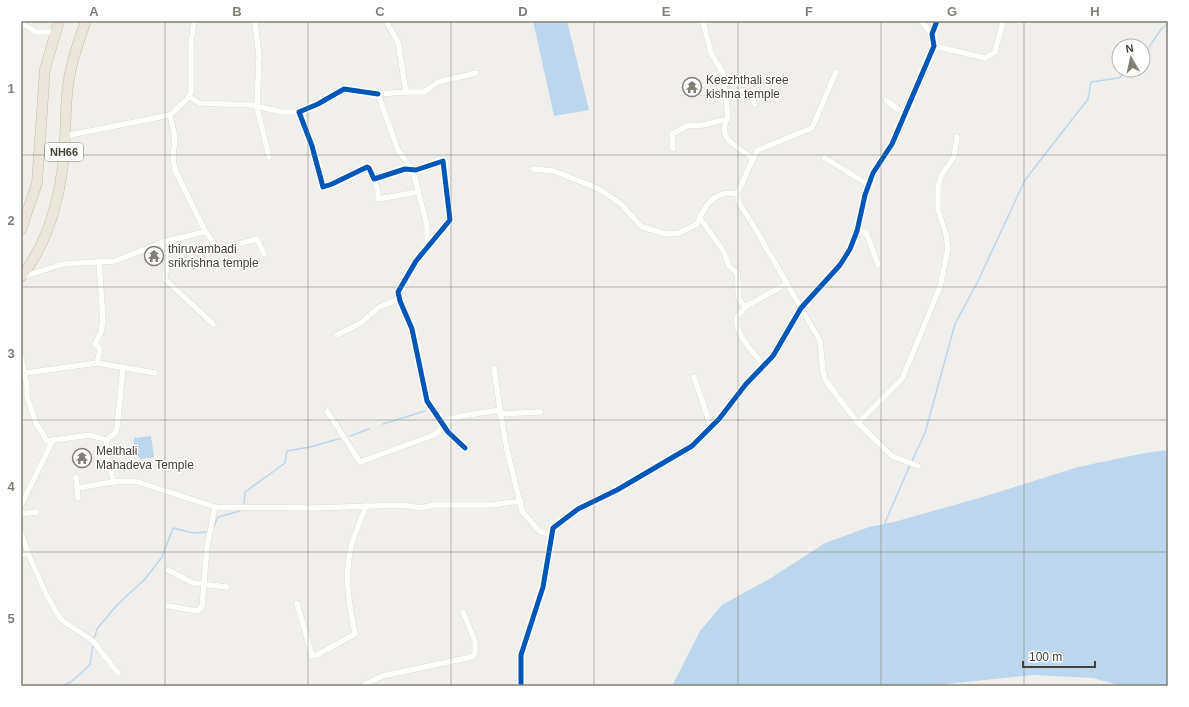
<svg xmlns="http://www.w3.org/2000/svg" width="1189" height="707" viewBox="0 0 1189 707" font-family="Arial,sans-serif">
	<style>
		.water { fill: #bcd7ed }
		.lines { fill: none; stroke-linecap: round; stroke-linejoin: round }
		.stream { stroke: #bcd7ed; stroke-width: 1.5 }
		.street-casing { stroke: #cecdc8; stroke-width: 6 }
		.highway-casing { stroke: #c7bda6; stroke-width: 11 }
		.street { stroke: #fdfdfc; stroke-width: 5.5 }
		.highway { stroke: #ebe6da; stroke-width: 10 }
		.cycleway-casing { stroke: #fff; stroke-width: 8 }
		.cycleway { stroke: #0057b8; stroke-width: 5 }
		.grid { fill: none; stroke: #827e76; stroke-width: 1; stroke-opacity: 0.55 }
		.labels { text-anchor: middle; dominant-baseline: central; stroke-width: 3; stroke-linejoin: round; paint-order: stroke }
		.shield { fill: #fff; stroke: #7e7a73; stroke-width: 1 }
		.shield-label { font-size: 11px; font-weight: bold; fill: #464137 }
		.poi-label { font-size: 12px; fill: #464137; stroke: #fff; text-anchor: start }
		.neatline { fill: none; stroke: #827e76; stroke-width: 1.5 }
		.grid-label { font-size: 13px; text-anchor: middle; font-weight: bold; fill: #827e76 }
	</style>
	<rect width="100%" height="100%" fill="#f0efeb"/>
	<g class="water">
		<path d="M 533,21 L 567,21 L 589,110 L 554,116 Z"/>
		<path d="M 151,436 L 154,457 L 140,459 L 136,452 L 130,448 L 134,444 L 134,438 Z"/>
		<path d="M 1168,450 L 1168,686 L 1121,686 L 1093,678 L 1033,675 L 927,686 L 672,686 L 700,631 L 722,605 L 771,578 L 825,543 L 869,527 L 894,522 L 986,496 L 1078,467 L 1145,453 Z"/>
	</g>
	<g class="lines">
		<g class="stream">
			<path d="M 1143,56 L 1162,28 L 1168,24"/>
			<path d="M 383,424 L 425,411"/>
			<path d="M 350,436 L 369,429"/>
			<path d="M 912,461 L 925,433 L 955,324 L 978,281 L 1025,180 L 1088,99 L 1091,82 L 1119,78 L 1128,70"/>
			<path d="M 244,504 L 245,492 L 285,463 L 287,451 L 310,447 L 342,438"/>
			<path d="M 884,525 L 910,465"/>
			<path d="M 213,528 L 218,517 L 240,511"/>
			<path d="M 94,639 L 97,629 L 117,605 L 145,579 L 162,557 L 173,528 L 193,533 L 206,532"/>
			<path d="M 62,686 L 71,682 L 90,665 L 93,644"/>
		</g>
		<defs>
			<g id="street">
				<path d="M 255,21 L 259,56 L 257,107 L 269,157"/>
				<path d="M 386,21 L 398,42 L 406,92 L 378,94 L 398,150 L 413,171 L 427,226 L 427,247"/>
				<path d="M 921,21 L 932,34"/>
				<path d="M 21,23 L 36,32 L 55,32"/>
				<path d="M 934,46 L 985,58 L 995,52 L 1003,21"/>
				<path d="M 406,92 L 424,92 L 438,82 L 476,73"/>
				<path d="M 726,92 L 748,90 L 755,104"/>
				<path d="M 378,94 L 344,89 L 318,104 L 299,112 L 312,146 L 323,187 L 332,184 L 367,167 L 369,168 L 374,179 L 405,169 L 416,170 L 443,161 L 450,220 L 416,261 L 398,292 L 400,301 L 412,329 L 427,401 L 448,432 L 465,448"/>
				<path d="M 189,97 L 199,103 L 251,105 L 282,112 L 299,112"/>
				<path d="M 886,100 L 904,114"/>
				<path d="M 170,115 L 186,100 L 191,93 L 191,43 L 194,21"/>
				<path d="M 726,121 C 719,143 740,146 753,159 L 737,194"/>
				<path d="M 673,149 L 672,134 L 687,126 L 703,125 L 728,119 L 723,73 L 711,53 L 703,21"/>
				<path d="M 825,158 L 869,185"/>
				<path d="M 753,159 L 758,150 L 812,128 L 836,72"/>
				<path d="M 533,169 L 554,171 L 599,189 L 621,204 L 642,227 L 667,234 L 679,233 L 697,224 L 700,218"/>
				<path d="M 374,179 L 378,191 L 378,199 L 418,192"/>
				<path d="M 204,229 L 218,249 L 257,239 L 264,254"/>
				<path d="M 857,231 L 867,234 L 878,265"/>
				<path d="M 163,242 L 167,265 L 165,279 L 213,324"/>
				<path d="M 22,277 L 63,264 L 115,261 L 163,242 L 204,232 L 204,229 L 175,170 L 173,158 L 175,138 L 170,115 L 65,136"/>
				<path d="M 745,307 L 786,284"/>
				<path d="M 337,335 L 361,323 L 379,307 L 399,299"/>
				<path d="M 21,357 L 27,386 L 27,397 L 36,423 L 47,441 L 90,435 L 106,440 L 113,482 L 135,481 L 215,507 L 314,508 L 402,505 L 421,508 L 434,505 L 491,505 L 521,501"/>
				<path d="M 97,363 L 100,349 L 95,344 L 101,332 L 103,320 L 99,262"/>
				<path d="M 764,366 C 753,351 735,336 737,317 L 745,307 C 734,297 740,286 737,273 L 729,266 L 724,252 L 700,218 C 706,202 718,190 737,194 L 740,205 L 752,223 L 820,341 L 823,372 L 826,381 L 858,423 L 892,456 L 918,466"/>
				<path d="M 494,368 L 500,410"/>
				<path d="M 25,373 L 97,363 L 155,373"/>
				<path d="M 694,377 L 711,427"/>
				<path d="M 327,411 L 360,462 L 434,435 L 444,427"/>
				<path d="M 500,414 L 541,412"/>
				<path d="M 441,422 L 461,416 L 500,410 L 507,450 L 522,511 L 539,531 L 552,535"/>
				<path d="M 858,423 L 902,379 L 940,287 L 948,248 L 946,234 L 938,210 L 938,187 L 941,176 L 954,157 L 957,137"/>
				<path d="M 106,440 L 114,434 L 117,428 L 123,368"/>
				<path d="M 76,477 L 78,498"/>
				<path d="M 77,488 L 113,482"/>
				<path d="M 21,505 L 53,440"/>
				<path d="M 21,514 L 37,512"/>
				<path d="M 21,533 L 28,553"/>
				<path d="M 21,555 L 28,553 L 47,596 L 57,613 L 63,621 L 93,641 L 118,673"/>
				<path d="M 168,570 L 193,583 L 227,587"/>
				<path d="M 297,603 L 312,656 L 317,655 L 355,634 C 349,604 344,577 351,547 C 354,534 361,520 366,506"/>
				<path d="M 168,606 L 198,611 L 202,606 L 207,547 L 215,507"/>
				<path d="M 362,686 L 382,676 L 472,657 L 475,653 L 475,641 L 463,612"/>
				<path d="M 521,686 L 521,655 L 543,587 L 553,528 L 578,509 L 617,490 L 692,446 L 719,419 L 746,384 L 773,356 L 801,308 L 840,265 L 850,249 L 857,231 L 865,195 L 873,173 L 892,144 L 934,46 L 932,34 L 937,21"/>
			</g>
			<g id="highway">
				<path d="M 21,230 L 37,183 L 45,69 L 59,21"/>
				<path d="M 21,277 C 48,243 60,198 64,155 C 66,132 65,109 68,85 C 71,63 78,42 86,21"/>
			</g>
		</defs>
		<use href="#street" class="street-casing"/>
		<use href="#highway" class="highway-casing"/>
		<use href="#street" class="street"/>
		<use href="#highway" class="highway"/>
		<defs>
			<g id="cycleway">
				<path d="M 378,94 L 344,89 L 318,104 L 299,112 L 312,146 L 323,187 L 332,184 L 367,167 L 369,168 L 374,179 L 405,169 L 416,170 L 443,161 L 450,220 L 416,261 L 398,292 L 400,301 L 412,329 L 427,401 L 448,432 L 465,448"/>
				<path d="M 521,686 L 521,655 L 543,587 L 553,528 L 578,509 L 617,490 L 692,446 L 719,419 L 746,384 L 773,356 L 801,308 L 840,265 L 850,249 L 857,231 L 865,195 L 873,173 L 892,144 L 934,46 L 932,34 L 937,21"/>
			</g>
		</defs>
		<use href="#cycleway" class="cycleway-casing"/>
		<use href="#cycleway" class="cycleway"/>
	</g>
	<path class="grid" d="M 165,21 L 165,686M 308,21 L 308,686M 451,21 L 451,686M 594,21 L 594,686M 738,21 L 738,686M 881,21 L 881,686M 1024,21 L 1024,686M 21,155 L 1168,155M 21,287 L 1168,287M 21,420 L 1168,420M 21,552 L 1168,552"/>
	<defs>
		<symbol id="temple-ring" viewBox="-11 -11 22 22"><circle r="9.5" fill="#fff" stroke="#827e76" stroke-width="1.5"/><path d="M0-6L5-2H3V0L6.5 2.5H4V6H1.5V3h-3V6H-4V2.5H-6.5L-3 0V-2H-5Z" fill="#827e76"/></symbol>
	</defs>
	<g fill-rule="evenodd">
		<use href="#temple-ring" x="681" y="76" width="22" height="22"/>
		<use href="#temple-ring" x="143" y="245" width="22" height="22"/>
		<use href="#temple-ring" x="71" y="447" width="22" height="22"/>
	</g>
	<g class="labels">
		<rect class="shield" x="45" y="143" width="38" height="18" rx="3"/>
		<g class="shield-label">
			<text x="64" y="152">NH66</text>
		</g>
		<g class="poi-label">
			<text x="706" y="80">Keezhthali sree<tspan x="706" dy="14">kishna temple</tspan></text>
			<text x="168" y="249">thiruvambadi<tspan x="168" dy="14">srikrishna temple</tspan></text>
			<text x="96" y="451">Melthali<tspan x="96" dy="14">Mahadeva Temple</tspan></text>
		</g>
	</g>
	<rect width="1189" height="707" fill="none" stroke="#ffffff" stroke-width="44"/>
	<g transform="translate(1131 58) rotate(351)"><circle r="19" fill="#ffffff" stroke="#b5b3af"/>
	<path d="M0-3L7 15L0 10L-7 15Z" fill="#827e76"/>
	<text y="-6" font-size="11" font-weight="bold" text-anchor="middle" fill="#464137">N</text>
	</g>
	<path d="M1023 661v6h72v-6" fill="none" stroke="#464137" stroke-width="2"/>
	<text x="1029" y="661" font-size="12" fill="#464137" stroke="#ffffff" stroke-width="3" paint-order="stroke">100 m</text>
	<rect x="22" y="22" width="1145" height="663" class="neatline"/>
	<g class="grid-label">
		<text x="94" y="16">A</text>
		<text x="237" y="16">B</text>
		<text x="380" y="16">C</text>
		<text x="523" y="16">D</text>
		<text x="666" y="16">E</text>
		<text x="809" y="16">F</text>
		<text x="952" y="16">G</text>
		<text x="1095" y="16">H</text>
		<text x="11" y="93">1</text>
		<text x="11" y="225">2</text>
		<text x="11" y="358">3</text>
		<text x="11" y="491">4</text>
		<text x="11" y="623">5</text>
	</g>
</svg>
